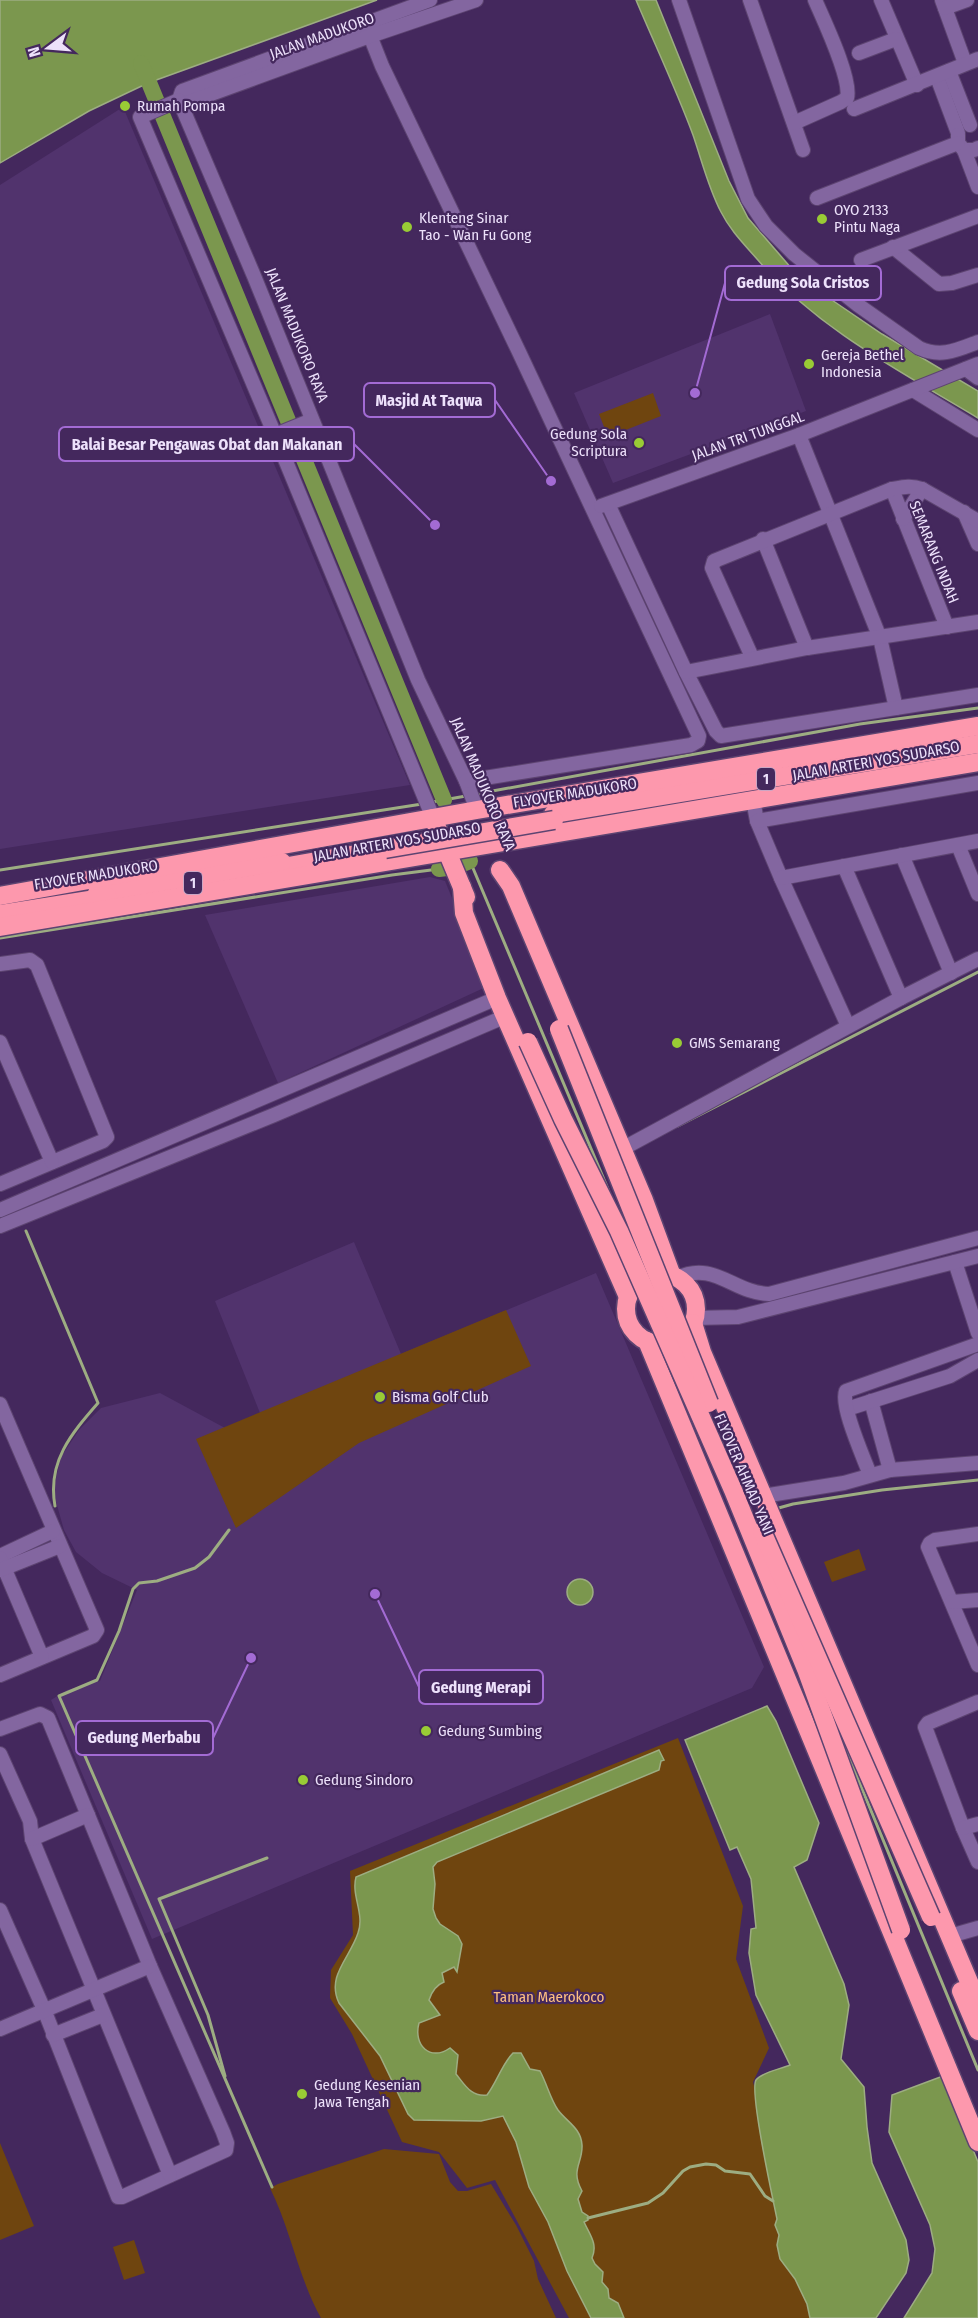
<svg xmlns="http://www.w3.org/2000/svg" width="978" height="2318" viewBox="0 0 978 2318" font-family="'Fira Sans Condensed',sans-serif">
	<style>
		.built { fill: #51336d }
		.green { fill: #6f450f }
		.water { fill: #7b974e; stroke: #9dad82; stroke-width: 1.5 }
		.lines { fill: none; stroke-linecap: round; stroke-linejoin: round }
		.stream { stroke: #9dad82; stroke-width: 3 }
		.river { stroke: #7b974e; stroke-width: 16 }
		.minor-casing { stroke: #5d4471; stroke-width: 16 }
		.highway-casing { stroke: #5d4471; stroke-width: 21 }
		.minor { stroke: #8366a0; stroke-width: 14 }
		.highway { stroke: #fd98ad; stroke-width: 18 }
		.highway-bridge-casing { stroke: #5d4471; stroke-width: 21; stroke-linecap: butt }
		.highway-bridge { stroke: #fd98ad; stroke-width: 18 }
		.poi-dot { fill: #99cb35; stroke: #44285d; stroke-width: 2 }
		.labels { text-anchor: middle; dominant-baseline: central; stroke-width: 4.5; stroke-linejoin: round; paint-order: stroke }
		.shield { fill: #44285d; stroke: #baaacc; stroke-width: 1.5 }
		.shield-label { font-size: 14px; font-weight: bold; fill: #ede1fb }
		.street-label { font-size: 15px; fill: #ede1fb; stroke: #44285d }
		.poi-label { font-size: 15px; fill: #ede1fb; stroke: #44285d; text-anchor: start }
		.park-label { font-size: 15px; fill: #fec081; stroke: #44285d }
		.leader { fill: none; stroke: #a36bd4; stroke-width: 2 }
		.callout-dot { fill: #a36bd4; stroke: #44285d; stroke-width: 2 }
		.callout { fill: #44285d; stroke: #a36bd4; stroke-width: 2 }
		.callout-label { font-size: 16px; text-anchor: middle; font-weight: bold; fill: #ede1fb }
	</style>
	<rect width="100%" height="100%" fill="#44285d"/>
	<g class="built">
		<path d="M 123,107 L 410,785 L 0,849 L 0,185 Z"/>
		<path d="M 770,314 L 806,411 L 613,483 L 574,393 Z"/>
		<path d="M 430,877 L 445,881 L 488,986 L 278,1083 L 205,915 Z"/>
		<path d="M 354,1242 L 401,1354 L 596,1273 L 764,1667 L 752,1688 L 152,1939 L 51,1700 L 67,1690 L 100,1681 L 137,1590 L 102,1573 L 76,1552 L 64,1530 L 53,1491 L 61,1457 L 79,1430 L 101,1408 L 160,1393 L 225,1428 L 260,1413 L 215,1301 Z"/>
	</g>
	<g class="green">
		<path d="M 653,393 L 661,416 L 608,437 L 599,414 Z"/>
		<path d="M 506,1310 L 531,1366 L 359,1443 L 236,1528 L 196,1439 Z"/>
		<path d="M 859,1549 L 866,1570 L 832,1582 L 824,1562 Z"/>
		<path d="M 678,1738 L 743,1906 L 736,1959 L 769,2048 L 753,2082 L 813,2318 L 569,2318 L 495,2180 L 467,2188 L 439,2152 L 402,2142 L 352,2034 L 330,1998 L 331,1970 L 353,1935 L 350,1871 Z"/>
		<path d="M 0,2143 L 34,2226 L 0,2240 Z"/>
		<path d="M 384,2149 L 439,2154 L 450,2182 L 458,2191 L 467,2191 L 491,2184 L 516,2225 L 534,2261 L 538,2279 L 556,2318 L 321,2318 C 298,2277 291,2230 270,2188 L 278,2184 Z"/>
		<path d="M 134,2240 L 145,2273 L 124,2280 L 113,2247 Z"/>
	</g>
	<g class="water">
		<path d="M 0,0 L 377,0 L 148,83 L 89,111 L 0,163 Z"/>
		<path d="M 636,0 L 656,0 L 729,181 L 748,218 L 792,269 L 826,296 L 882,334 L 978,391 L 978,418 C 898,370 819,330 757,259 C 744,244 730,230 721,212 C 708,187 702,161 693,135 C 676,89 655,45 636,0 Z"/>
		<circle cx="580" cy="1592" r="13"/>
		<path d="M 767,1706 L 776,1721 L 819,1823 L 807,1860 L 794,1867 L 844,1984 L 849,2005 L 841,2059 L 864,2087 L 867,2127 L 872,2163 L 906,2240 L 909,2260 L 906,2273 L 876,2318 L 810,2318 L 807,2304 L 795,2279 L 780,2259 L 777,2245 L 779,2235 L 775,2225 L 777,2219 C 773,2199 749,2092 756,2080 C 762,2072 781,2069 790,2065 L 756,1995 L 749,1953 L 751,1929 L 756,1928 L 751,1879 L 737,1847 L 730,1850 L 685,1740 Z"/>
		<path d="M 659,1750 L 664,1760 L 661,1761 L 659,1770 L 437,1862 L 433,1867 L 435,1884 L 433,1909 L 436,1918 L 440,1924 L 458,1936 L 462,1944 L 457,1972 L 454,1967 L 442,1973 L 444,1982 C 436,1985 432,1991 429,2000 L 440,2015 L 419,2023 C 413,2045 430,2062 450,2048 L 458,2055 L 456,2074 C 465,2085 471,2097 487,2095 C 497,2082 502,2064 513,2053 L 521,2053 L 530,2069 L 540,2071 C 547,2084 550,2098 558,2110 C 567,2122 581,2128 582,2145 C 583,2163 570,2170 582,2191 L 578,2199 L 582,2212 L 588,2216 L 588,2220 L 584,2222 C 590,2235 598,2244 592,2258 L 595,2264 L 603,2272 L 602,2282 L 608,2289 L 609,2298 L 618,2303 L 624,2318 L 591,2318 L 567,2271 L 548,2222 L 529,2187 L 516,2142 L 503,2116 L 481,2121 L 414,2120 L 408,2114 L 380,2056 L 339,2003 C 326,1976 350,1958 358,1933 C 365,1914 351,1896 356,1877 Z"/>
		<path d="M 943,2076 L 978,2162 L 978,2318 L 904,2318 L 932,2273 L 935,2249 L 930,2225 L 889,2132 L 892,2095 Z"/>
	</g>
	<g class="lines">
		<g class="stream">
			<path d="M 476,794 L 860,724 L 978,708"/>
			<path d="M 432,802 L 466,796"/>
			<path d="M 470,861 L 608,1189"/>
			<path d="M 0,870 L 422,804"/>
			<path d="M 0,938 L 392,875 L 439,869"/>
			<path d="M 678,1126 L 978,972"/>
			<path d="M 26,1231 L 98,1403 C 71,1434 47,1462 55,1506"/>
			<path d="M 775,1509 L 793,1504 L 882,1490 L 978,1480"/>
			<path d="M 749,1516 L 763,1512"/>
			<path d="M 229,1530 L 209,1557 L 195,1568 L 157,1581 L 139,1583 L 133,1589 L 119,1631 L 97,1680 L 59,1696 L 272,2187"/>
			<path d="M 839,1733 L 978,2070"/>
			<path d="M 225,2076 L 208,2015 L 159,1899 L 267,1858"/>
			<path d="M 588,2218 L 648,2203 L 663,2193 L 683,2171 L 690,2167 L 706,2164 L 716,2165 L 725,2171 L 750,2174 L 765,2196 L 773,2201"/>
		</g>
		<g class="river">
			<path d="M 141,63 L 444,800"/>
			<path d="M 439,869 L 455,867 L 470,861"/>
		</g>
		<defs>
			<g id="minor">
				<path d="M 430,0 L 182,91 L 179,100 L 254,276 L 418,680 L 466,781 L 477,810"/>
				<path d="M 679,0 L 748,199 L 766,226 L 794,254 L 858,305 L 919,348 C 941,358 957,350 978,342"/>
				<path d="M 750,0 L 803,150"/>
				<path d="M 881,0 L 917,85"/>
				<path d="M 942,0 L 965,63"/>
				<path d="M 945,8 L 967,0"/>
				<path d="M 365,23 L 382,66 L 519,352 L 699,736 L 698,741 L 691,745 L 466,781"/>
				<path d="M 859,53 L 896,39"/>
				<path d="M 949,71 L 970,125"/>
				<path d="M 937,77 L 958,133"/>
				<path d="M 179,100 L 140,117 L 275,435 L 433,818"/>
				<path d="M 181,105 L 370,36 L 476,0"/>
				<path d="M 854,109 L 978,59"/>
				<path d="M 794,123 L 841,102 L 847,98 C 852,79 824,21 815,0"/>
				<path d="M 958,135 L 958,143 L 964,150 L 974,150 L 978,148"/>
				<path d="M 964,150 L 978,187"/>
				<path d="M 817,198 L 958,143"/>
				<path d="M 893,247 L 939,284 L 952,283 L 978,275"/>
				<path d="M 861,260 L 978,216"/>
				<path d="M 966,369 L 978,378"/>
				<path d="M 913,390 L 978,430"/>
				<path d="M 275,435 L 312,420"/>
				<path d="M 799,435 L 880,638 L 896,708"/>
				<path d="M 892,489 L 947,627"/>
				<path d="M 608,504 L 686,672 L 716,731 L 721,736 L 978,695"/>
				<path d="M 601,506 L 799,435 L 978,364"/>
				<path d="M 964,512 L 978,544"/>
				<path d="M 903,519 L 922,489"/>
				<path d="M 763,539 L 807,648"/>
				<path d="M 752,657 L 712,568 L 714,561 L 892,489 C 903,487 911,485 922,489 L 978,521"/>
				<path d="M 686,672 L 807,648 L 978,622"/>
				<path d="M 753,800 L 757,821 L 781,878 L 848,1026"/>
				<path d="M 757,821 L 978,783"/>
				<path d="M 958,845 L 978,894"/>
				<path d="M 902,855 L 951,973"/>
				<path d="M 844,866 L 901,998"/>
				<path d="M 781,878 L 978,841"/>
				<path d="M 0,964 L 30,960 L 37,965 L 107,1137 L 103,1141 L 0,1184"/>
				<path d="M 0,1042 L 52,1162"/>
				<path d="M 622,1149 L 901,998 L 978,959"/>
				<path d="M 0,1210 L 497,998"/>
				<path d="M 0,1226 L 274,1115 L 504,1017"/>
				<path d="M 955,1262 L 978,1333"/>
				<path d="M 677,1278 C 714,1260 733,1293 769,1294 L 978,1238"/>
				<path d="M 694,1318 L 738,1317 L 978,1256"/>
				<path d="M 871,1401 L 890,1470"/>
				<path d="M 0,1404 L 97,1630 L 93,1636 L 0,1675"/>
				<path d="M 847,1409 L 950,1376 L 978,1360"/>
				<path d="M 870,1475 C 864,1458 840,1406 846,1391 L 978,1344"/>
				<path d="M 763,1496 L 844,1483 L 890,1470 L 978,1463"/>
				<path d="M 978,1534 L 935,1540 L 930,1543 L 928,1547 L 978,1665"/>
				<path d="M 0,1556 L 53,1531"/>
				<path d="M 0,1558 L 42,1657"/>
				<path d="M 0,1570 L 60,1546"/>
				<path d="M 952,1602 L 978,1600"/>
				<path d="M 978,1702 L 928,1723 L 925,1727 L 963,1828 L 978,1862"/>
				<path d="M 0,1729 L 40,1714 L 48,1718 L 150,1966 L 223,2132 L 227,2143 L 226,2150 L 122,2197 L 118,2197 L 45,2012 L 0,1910"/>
				<path d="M 0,1754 L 30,1821 L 32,1839 L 170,2175"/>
				<path d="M 963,1828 L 978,1824"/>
				<path d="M 32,1839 L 88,1815"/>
				<path d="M 950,1936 L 978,1928"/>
				<path d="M 0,2029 L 150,1966"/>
				<path d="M 53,2035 L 103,2015"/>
			</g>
			<g id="highway">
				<path d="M 553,814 L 978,744"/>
				<path d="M 433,818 L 466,897"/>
				<path d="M 271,869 L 385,849"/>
				<path d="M 500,870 L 511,886 L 644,1200 L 672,1276"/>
				<path d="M 462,887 L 464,913 L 497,998 L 628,1297"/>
				<path d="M 97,893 L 282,862"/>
				<path d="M 0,896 L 477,810 L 978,726"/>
				<path d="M 0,914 L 108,897"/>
				<path d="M 0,927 L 978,762"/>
				<circle cx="661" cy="1309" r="35"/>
				<path d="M 693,1323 L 702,1352 L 978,2003"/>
				<path d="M 647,1341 C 759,1608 868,1875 978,2142"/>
				<path d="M 961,1991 L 978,2031"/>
			</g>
		</defs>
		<use href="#minor" class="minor-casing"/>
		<use href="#highway" class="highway-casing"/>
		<use href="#minor" class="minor"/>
		<use href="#highway" class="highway"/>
		<defs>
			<g id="highway-bridge">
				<path d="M 385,849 L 554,820"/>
				<path d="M 559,1029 L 709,1403"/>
				<path d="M 528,1042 L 563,1119 L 619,1231 L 733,1490 L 806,1669 L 901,1930"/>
				<path d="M 762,1531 L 931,1917"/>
			</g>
		</defs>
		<use href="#highway-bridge" class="highway-bridge-casing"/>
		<use href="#highway-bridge" class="highway-bridge"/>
	</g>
	<g class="poi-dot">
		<circle cx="125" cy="106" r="6"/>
		<circle cx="822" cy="219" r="6"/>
		<circle cx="407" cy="227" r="6"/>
		<circle cx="809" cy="364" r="6"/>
		<circle cx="639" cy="443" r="6"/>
		<circle cx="677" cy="1043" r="6"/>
		<circle cx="380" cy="1397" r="6"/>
		<circle cx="426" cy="1731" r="6"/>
		<circle cx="303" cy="1780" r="6"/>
		<circle cx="302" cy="2094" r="6"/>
	</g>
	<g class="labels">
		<g class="shield">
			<rect x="757" y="768" width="18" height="22" rx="4.5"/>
			<rect x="184" y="872" width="18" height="22" rx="4.5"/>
		</g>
		<g class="shield-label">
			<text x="766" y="779">1</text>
			<text x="193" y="883">1</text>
		</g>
		<g class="street-label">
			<text transform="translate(322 36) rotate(-20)">JALAN MADUKORO</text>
			<text transform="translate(297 335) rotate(68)">JALAN MADUKORO RAYA</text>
			<text transform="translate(748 436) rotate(-20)">JALAN TRI TUNGGAL</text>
			<text transform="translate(934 552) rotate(68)">SEMARANG INDAH</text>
			<text transform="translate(876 761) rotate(-10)">JALAN ARTERI YOS SUDARSO</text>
			<text transform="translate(483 784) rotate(67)">JALAN MADUKORO RAYA</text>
			<text transform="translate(575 793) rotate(-9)">FLYOVER MADUKORO</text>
			<text transform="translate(397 842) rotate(-10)">JALAN ARTERI YOS SUDARSO</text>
			<text transform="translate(96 875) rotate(-9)">FLYOVER MADUKORO</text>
			<text transform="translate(744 1474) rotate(67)">FLYOVER AHMAD YANI</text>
		</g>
		<g class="poi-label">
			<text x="137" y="106">Rumah Pompa</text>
			<text x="834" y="210">OYO 2133<tspan x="834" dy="17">Pintu Naga</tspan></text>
			<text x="419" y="218">Klenteng Sinar<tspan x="419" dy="17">Tao - Wan Fu Gong</tspan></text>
			<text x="821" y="355">Gereja Bethel<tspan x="821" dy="17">Indonesia</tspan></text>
			<text x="627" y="434" text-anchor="end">Gedung Sola<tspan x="627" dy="17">Scriptura</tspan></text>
			<text x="689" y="1043">GMS Semarang</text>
			<text x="392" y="1397">Bisma Golf Club</text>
			<text x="438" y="1731">Gedung Sumbing</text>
			<text x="315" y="1780">Gedung Sindoro</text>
			<text x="314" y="2085">Gedung Kesenian<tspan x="314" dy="17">Jawa Tengah</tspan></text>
		</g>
		<g class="park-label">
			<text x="549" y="1997">Taman Maerokoco</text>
		</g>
	</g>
	<path class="leader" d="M695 393L725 283M551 481L495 400M435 525L354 444M375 1594L419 1687M251 1658L213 1738"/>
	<g class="callout-dot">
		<circle cx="695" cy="393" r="6"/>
		<circle cx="551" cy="481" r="6"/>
		<circle cx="435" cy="525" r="6"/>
		<circle cx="375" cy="1594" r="6"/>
		<circle cx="251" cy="1658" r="6"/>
	</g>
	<g class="callout">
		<rect x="725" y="266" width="156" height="34" rx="6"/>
		<rect x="364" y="383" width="131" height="34" rx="6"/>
		<rect x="59" y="427" width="295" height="34" rx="6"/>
		<rect x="419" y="1670" width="124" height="34" rx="6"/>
		<rect x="76" y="1721" width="137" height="34" rx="6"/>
	</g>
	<g class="callout-label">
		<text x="803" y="288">Gedung Sola Cristos</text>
		<text x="429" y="406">Masjid At Taqwa</text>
		<text x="207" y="450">Balai Besar Pengawas Obat dan Makanan</text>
		<text x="481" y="1693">Gedung Merapi</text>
		<text x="144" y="1743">Gedung Merbabu</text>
	</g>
	<g transform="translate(48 48) rotate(254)" stroke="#44285d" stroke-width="4.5" paint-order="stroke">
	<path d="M0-4.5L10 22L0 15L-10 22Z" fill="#ede1fb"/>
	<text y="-9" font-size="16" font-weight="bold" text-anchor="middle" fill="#ede1fb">N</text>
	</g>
</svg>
